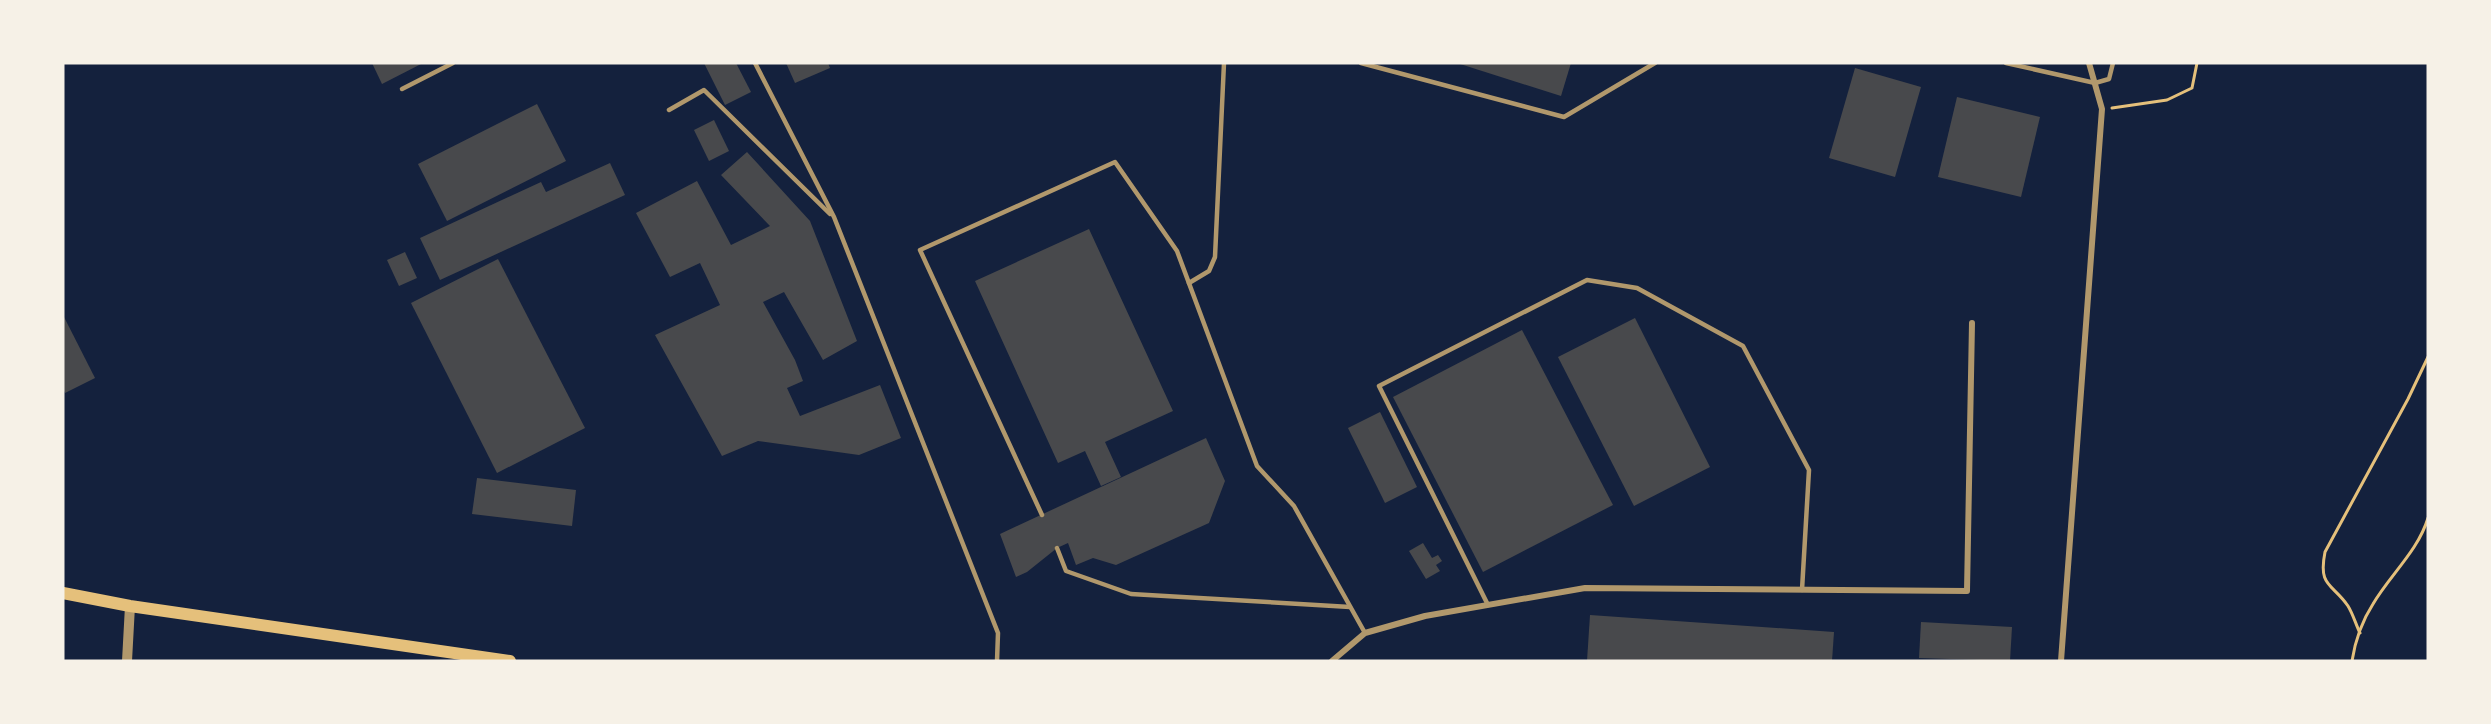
<svg xmlns="http://www.w3.org/2000/svg" width="2491" height="724" viewBox="0 0 2491 724" font-family="'IBM Plex Sans',sans-serif">
	<style>
		.building { fill: #48494c }
		.lines { fill: none; stroke-linecap: round; stroke-linejoin: round }
		.path { stroke: #e5c07b; stroke-width: 3 }
		.service { stroke: #b1986c; stroke-width: 4.5 }
		.minor { stroke: #b1986c; stroke-width: 6 }
		.tertiary { stroke: #b1986c; stroke-width: 10 }
		.secondary { stroke: #e5c07b; stroke-width: 12 }
	</style>
	<rect width="100%" height="100%" fill="#14213d"/>
	<g class="building">
		<path d="M 372,63 L 423,63 L 382,84 Z"/>
		<path d="M 704,63 L 736,63 L 751,92 L 725,105 Z"/>
		<path d="M 786,63 L 828,63 L 830,68 L 795,83 Z"/>
		<path d="M 1457,63 L 1571,63 L 1561,96 Z"/>
		<path d="M 1855,68 L 1921,87 L 1895,177 L 1829,158 Z"/>
		<path d="M 1957,97 L 2040,117 L 2021,197 L 1938,177 Z"/>
		<path d="M 537,104 L 566,161 L 447,221 L 418,164 Z"/>
		<path d="M 714,120 L 729,151 L 709,161 L 694,130 Z"/>
		<path d="M 747,152 L 810,221 L 857,341 L 823,360 L 784,292 L 763,302 L 795,360 L 803,381 L 787,388 L 800,416 L 880,385 L 901,438 L 859,455 L 758,441 L 722,456 L 655,335 L 720,305 L 700,263 L 670,277 L 636,213 L 697,181 L 731,245 L 770,226 L 721,175 Z"/>
		<path d="M 610,163 L 625,195 L 440,280 L 420,238 L 541,182 L 546,192 Z"/>
		<path d="M 1089,229 L 1173,411 L 1105,442 L 1121,477 L 1101,486 L 1085,451 L 1058,463 L 975,281 Z"/>
		<path d="M 405,252 L 417,278 L 399,286 L 387,260 Z"/>
		<path d="M 498,259 L 585,428 L 497,473 L 411,303 Z"/>
		<path d="M 63,315 L 95,378 L 65,393 L 63,389 Z"/>
		<path d="M 1635,318 L 1710,467 L 1634,506 L 1558,357 Z"/>
		<path d="M 1522,330 L 1613,505 L 1483,572 L 1393,397 Z"/>
		<path d="M 1380,412 L 1417,487 L 1385,503 L 1348,428 Z"/>
		<path d="M 1206,438 L 1225,481 L 1209,523 L 1116,565 L 1093,558 L 1076,565 L 1068,543 L 1057,548 L 1027,572 L 1016,577 L 1000,534 Z"/>
		<path d="M 477,478 L 576,490 L 572,526 L 472,514 Z"/>
		<path d="M 1423,543 L 1432,558 L 1438,555 L 1442,561 L 1436,565 L 1440,571 L 1426,579 L 1409,551 Z"/>
		<path d="M 1590,615 L 1834,632 L 1832,661 L 1587,661 Z"/>
		<path d="M 1921,622 L 2012,627 L 2010,661 L 1919,658 Z"/>
	</g>
	<g class="lines">
		<g class="path">
			<path d="M 2112,108 L 2167,100 L 2192,88 L 2197,63"/>
			<path d="M 2360,633 C 2356,625 2353,614 2348,606 C 2332,583 2318,587 2325,552 L 2408,399 L 2428,357"/>
			<path d="M 2352,661 C 2355,642 2362,621 2373,604 C 2390,575 2418,551 2428,518"/>
		</g>
		<g class="service">
			<path d="M 755,63 L 834,217 L 998,633 L 997,661"/>
			<path d="M 1361,63 L 1564,117 L 1655,63"/>
			<path d="M 2006,63 L 2095,83 L 2109,79 L 2113,63"/>
			<path d="M 402,89 L 453,63"/>
			<path d="M 669,110 L 704,90 L 830,214"/>
			<path d="M 1189,283 L 1209,271 L 1215,257 L 1224,63"/>
			<path d="M 1042,515 L 920,250 L 1115,162 L 1177,251 L 1257,466 L 1294,506 L 1365,633"/>
			<path d="M 1057,548 L 1066,571 L 1131,594 L 1350,607"/>
			<path d="M 1488,605 L 1379,386 L 1587,280 L 1637,288 L 1743,346 L 1809,470 L 1802,590"/>
		</g>
		<g class="minor">
			<path d="M 1332,661 L 1365,633 L 1425,616 L 1585,588 L 1967,591 L 1972,323"/>
			<path d="M 2061,661 L 2102,109 L 2089,63"/>
		</g>
		<path class="tertiary" d="M 127,661 L 130,606"/>
		<path class="secondary" d="M 63,593 L 130,606 L 510,661"/>
	</g>
	<rect width="2491" height="724" fill="none" stroke="#f6f1e7" stroke-width="129"/>
</svg>
